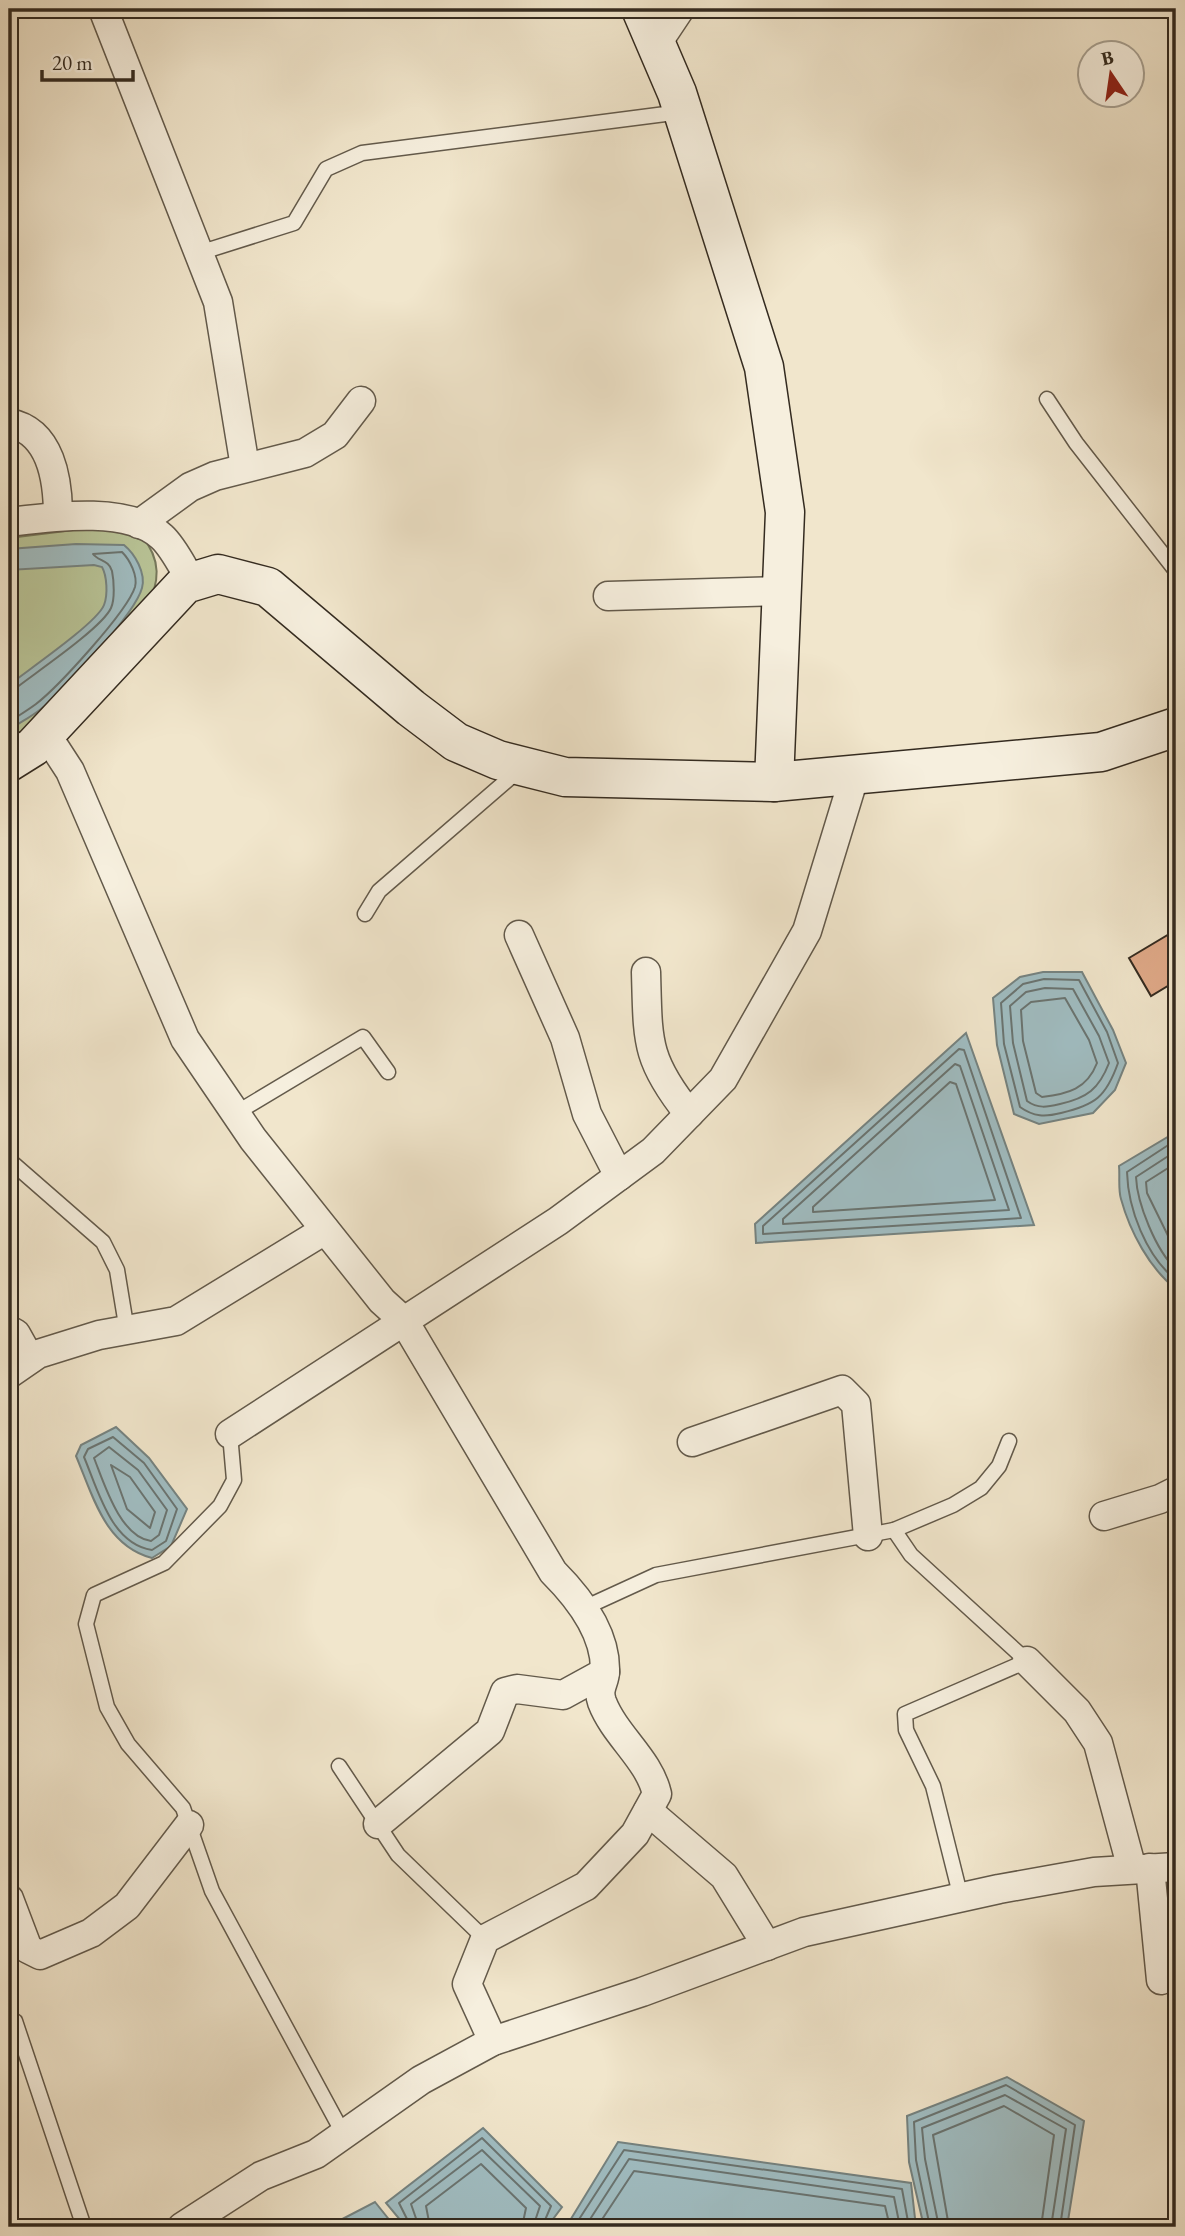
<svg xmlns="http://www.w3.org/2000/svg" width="1185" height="2236" viewBox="0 0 1185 2236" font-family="'EB Garamond',serif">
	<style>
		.green { fill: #b9c598; stroke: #76785c; stroke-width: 2 }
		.water { fill: #a0bdc2; stroke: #758381; stroke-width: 2 }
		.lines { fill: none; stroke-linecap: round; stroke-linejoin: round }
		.shore { stroke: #6a7471; stroke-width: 2 }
		.building { fill: #e0aa89; stroke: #342b20; stroke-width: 2 }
		.lane-casing { stroke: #635a4b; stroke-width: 17 }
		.street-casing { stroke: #635a4b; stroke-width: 31 }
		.secondary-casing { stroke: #342b20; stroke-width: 41 }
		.lane { stroke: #f6efde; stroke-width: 14 }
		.street { stroke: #f6efde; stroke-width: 28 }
		.secondary { stroke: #f6efde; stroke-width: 38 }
	</style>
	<rect width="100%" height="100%" fill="#f1e6cc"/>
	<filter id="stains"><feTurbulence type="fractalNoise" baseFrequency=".00286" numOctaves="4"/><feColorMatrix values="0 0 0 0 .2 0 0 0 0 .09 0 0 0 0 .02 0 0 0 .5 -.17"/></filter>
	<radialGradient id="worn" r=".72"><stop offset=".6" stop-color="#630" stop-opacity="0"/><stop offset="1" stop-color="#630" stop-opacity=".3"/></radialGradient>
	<path class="green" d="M 90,528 L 141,535 C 162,560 160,582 146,609 L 9,745 L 9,538 Z"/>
	<g class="water">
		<path d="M 76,544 L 124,545 C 135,554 146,573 142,588 C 135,614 63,692 41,709 C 31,717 19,723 9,730 L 9,685 C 28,670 97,623 104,605 C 108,595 107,576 102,567 L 94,565 L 9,570 L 9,549 Z"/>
		<path d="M 1043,972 L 1082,972 L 1113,1030 L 1126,1063 L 1115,1090 L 1093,1113 L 1039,1124 L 1014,1114 L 997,1045 L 993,998 L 1020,977 Z"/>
		<path d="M 966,1033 L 1034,1225 L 756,1243 L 755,1224 Z"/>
		<path d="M 1176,1132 L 1176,1289 C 1150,1269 1130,1232 1121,1199 C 1118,1189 1120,1176 1119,1166 Z"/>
		<path d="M 116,1427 L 149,1458 L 187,1509 L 171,1546 L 152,1558 C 105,1546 93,1496 76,1456 L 81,1445 Z"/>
		<path d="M 1007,2077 L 1084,2121 L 1067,2227 L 924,2227 L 909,2162 L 907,2116 Z"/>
		<path d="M 483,2128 L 562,2207 L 547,2227 L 406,2227 L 386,2203 Z"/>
		<path d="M 618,2142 L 911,2183 L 916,2227 L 566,2227 Z"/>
		<path d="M 375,2202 L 395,2227 L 327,2227 Z"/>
	</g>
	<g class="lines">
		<g class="shore">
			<path d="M 9,690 L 16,688 C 35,673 102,628 111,608 C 115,599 114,581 112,571 C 109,560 98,561 93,554 L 122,552 C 130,560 138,576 135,587 C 127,612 58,687 36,704 C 28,710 18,716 9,722"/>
			<path d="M 1044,979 L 1079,980 L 1107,1032 L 1118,1063 C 1106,1097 1095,1105 1061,1113 C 1045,1117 1034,1117 1020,1107 L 1004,1044 L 1001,1003 L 1023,984 Z"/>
			<path d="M 1045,988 L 1073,989 L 1099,1036 L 1109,1063 C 1099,1089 1087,1098 1060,1104 C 1047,1107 1038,1109 1027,1101 L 1013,1043 L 1010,1006 L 1026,992 Z"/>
			<path d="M 1065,998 L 1089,1040 L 1097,1063 C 1087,1089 1068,1094 1042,1097 L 1036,1093 L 1023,1041 L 1021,1010 L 1031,1002 Z"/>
			<path d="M 959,1049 L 964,1050 L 1021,1218 L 763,1234 L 763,1226 Z"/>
			<path d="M 955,1064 L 960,1066 L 1009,1210 L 783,1224 L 783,1219 Z"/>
			<path d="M 950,1082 L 956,1084 L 995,1200 L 813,1212 L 813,1207 Z"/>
			<path d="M 1176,1140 L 1127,1172 C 1128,1209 1146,1256 1176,1280"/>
			<path d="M 1176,1151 L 1136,1177 C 1137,1203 1156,1251 1176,1269"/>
			<path d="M 1176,1163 L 1146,1182 L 1147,1193 L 1176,1252"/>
			<path d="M 113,1437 L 144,1463 L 177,1509 L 166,1541 L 152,1550 C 111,1544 98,1490 84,1457 L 88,1449 Z"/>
			<path d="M 109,1447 L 138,1470 L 167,1510 L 159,1535 L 151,1541 C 120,1537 104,1483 94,1458 Z"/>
			<path d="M 111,1465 L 130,1477 L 155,1512 L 150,1528 L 127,1509 Z"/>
			<path d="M 411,2227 L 399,2203 L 482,2138 L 551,2206 L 542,2227"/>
			<path d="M 419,2227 L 411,2204 L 482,2150 L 540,2206 L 533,2227"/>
			<path d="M 430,2227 L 426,2206 L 481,2164 L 526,2208 L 522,2227"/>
			<path d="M 574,2227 L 624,2150 L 902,2189 L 909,2227"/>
			<path d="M 585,2227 L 629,2159 L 894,2197 L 900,2227"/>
			<path d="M 597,2227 L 634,2171 L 885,2206 L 890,2227"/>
			<path d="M 930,2227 L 916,2160 L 914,2122 L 1006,2085 L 1075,2125 L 1060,2227"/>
			<path d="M 939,2227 L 925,2159 L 922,2128 L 1005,2095 L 1066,2129 L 1051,2227"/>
			<path d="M 949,2227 L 933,2135 L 1004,2106 L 1054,2135 L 1041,2227"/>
		</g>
	</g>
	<path class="building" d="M 1176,930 L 1176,981 L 1151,996 L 1129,958 Z"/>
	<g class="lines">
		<defs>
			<g id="lane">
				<path d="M 199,253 L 294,223 L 326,169 L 362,153 L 681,112"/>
				<path d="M 1047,399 L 1076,443 L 1176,571"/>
				<path d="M 365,914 L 379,891 L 519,770"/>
				<path d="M 236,1113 L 363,1037 L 388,1072"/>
				<path d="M 9,1160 L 103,1242 L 117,1270 L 127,1331"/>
				<path d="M 230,1434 L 234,1480 L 220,1506 L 164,1563 L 94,1595 L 86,1624 L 107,1707 L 128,1744 L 183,1808 L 212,1891 L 344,2135"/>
				<path d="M 894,1530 L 911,1555 L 1027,1661 L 905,1714 L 906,1730 L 933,1786 L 961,1898"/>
				<path d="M 584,1608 L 656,1575 L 894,1530 L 953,1505 L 981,1488 L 999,1466 L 1009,1441"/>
				<path d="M 339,1766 L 398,1855 L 485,1939"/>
				<path d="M 15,2021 L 84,2227"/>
			</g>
			<g id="street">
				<path d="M 103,9 L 218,302 L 245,467"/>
				<path d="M 656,45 L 680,9"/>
				<path d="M 9,423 C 51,431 58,480 58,516"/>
				<path d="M 9,522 C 50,517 129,505 162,537 C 174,548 183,568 192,582"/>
				<path d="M 139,524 L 190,487 L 215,476 L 305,453 L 335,435 L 361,401"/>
				<path d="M 608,596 L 781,591"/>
				<path d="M 46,734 L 70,771 L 185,1039 L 253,1139 L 382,1301 L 404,1321 L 553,1572 C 578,1597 606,1633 605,1671 C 605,1683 597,1688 602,1702 C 615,1736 649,1759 657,1794 L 635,1834 L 586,1886 L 485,1939 L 467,1984 L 493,2041"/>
				<path d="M 519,935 L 565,1038 L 587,1114 L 619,1176"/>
				<path d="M 646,972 C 648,1041 645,1059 689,1114"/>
				<path d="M 9,1330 L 16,1334 L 30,1359"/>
				<path d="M 9,1374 L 38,1354 L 99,1335 L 176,1321 L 325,1230"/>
				<path d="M 230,1434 L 558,1221 L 653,1151 L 723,1079 L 807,931 L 855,774"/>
				<path d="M 692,1442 L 842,1390 L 856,1404 L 868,1536"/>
				<path d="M 1104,1516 L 1160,1499 L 1176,1491"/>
				<path d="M 1027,1661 L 1077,1711 L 1098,1743 L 1132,1869"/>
				<path d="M 648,1811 L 724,1876 L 767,1946"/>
				<path d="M 378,1824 L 490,1731 L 505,1692 L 517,1689 L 563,1695 L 605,1672"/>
				<path d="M 1150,1868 L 1161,1980"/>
				<path d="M 9,1899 L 28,1949 L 40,1955 L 91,1933 L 127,1906 L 189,1825"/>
				<path d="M 182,2227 L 261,2176 L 316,2154 L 421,2080 L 493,2041 L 642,1992 L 804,1932 L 999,1889 L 1094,1872 L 1176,1867"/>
			</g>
			<g id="secondary">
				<path d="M 641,9 L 677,93 L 764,367 L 785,512 L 774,782"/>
				<path d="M 9,762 L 33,747 L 185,584 L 218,574 L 268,587 L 411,708 L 456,742 L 498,760 L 565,777 L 774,782 L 1101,752 L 1176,727"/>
			</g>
		</defs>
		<use href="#lane" class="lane-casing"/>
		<use href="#street" class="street-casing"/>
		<use href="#secondary" class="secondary-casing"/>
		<use href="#lane" class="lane"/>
		<use href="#street" class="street"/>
		<use href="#secondary" class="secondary"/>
	</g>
	<rect width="1185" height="2236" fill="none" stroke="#f1e6cc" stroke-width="35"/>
	<rect x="10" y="10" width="1164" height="2215" fill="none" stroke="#342b20" stroke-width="3.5"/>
	<rect x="18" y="18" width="1150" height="2201" fill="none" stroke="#342b20" stroke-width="2"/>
	<g transform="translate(1111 74) rotate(347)"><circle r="33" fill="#f6efde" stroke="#a8a192" stroke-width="2"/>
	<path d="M0-5L12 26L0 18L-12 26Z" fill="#8f2418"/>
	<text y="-10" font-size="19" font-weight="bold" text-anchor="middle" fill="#342b20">B</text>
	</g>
	<path d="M42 70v10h91v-10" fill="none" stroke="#342b20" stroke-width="3.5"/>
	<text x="52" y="70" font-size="21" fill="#342b20" stroke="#f6efde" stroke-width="5" paint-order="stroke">20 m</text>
	<rect width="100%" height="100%" filter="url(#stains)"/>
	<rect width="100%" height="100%" fill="url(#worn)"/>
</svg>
